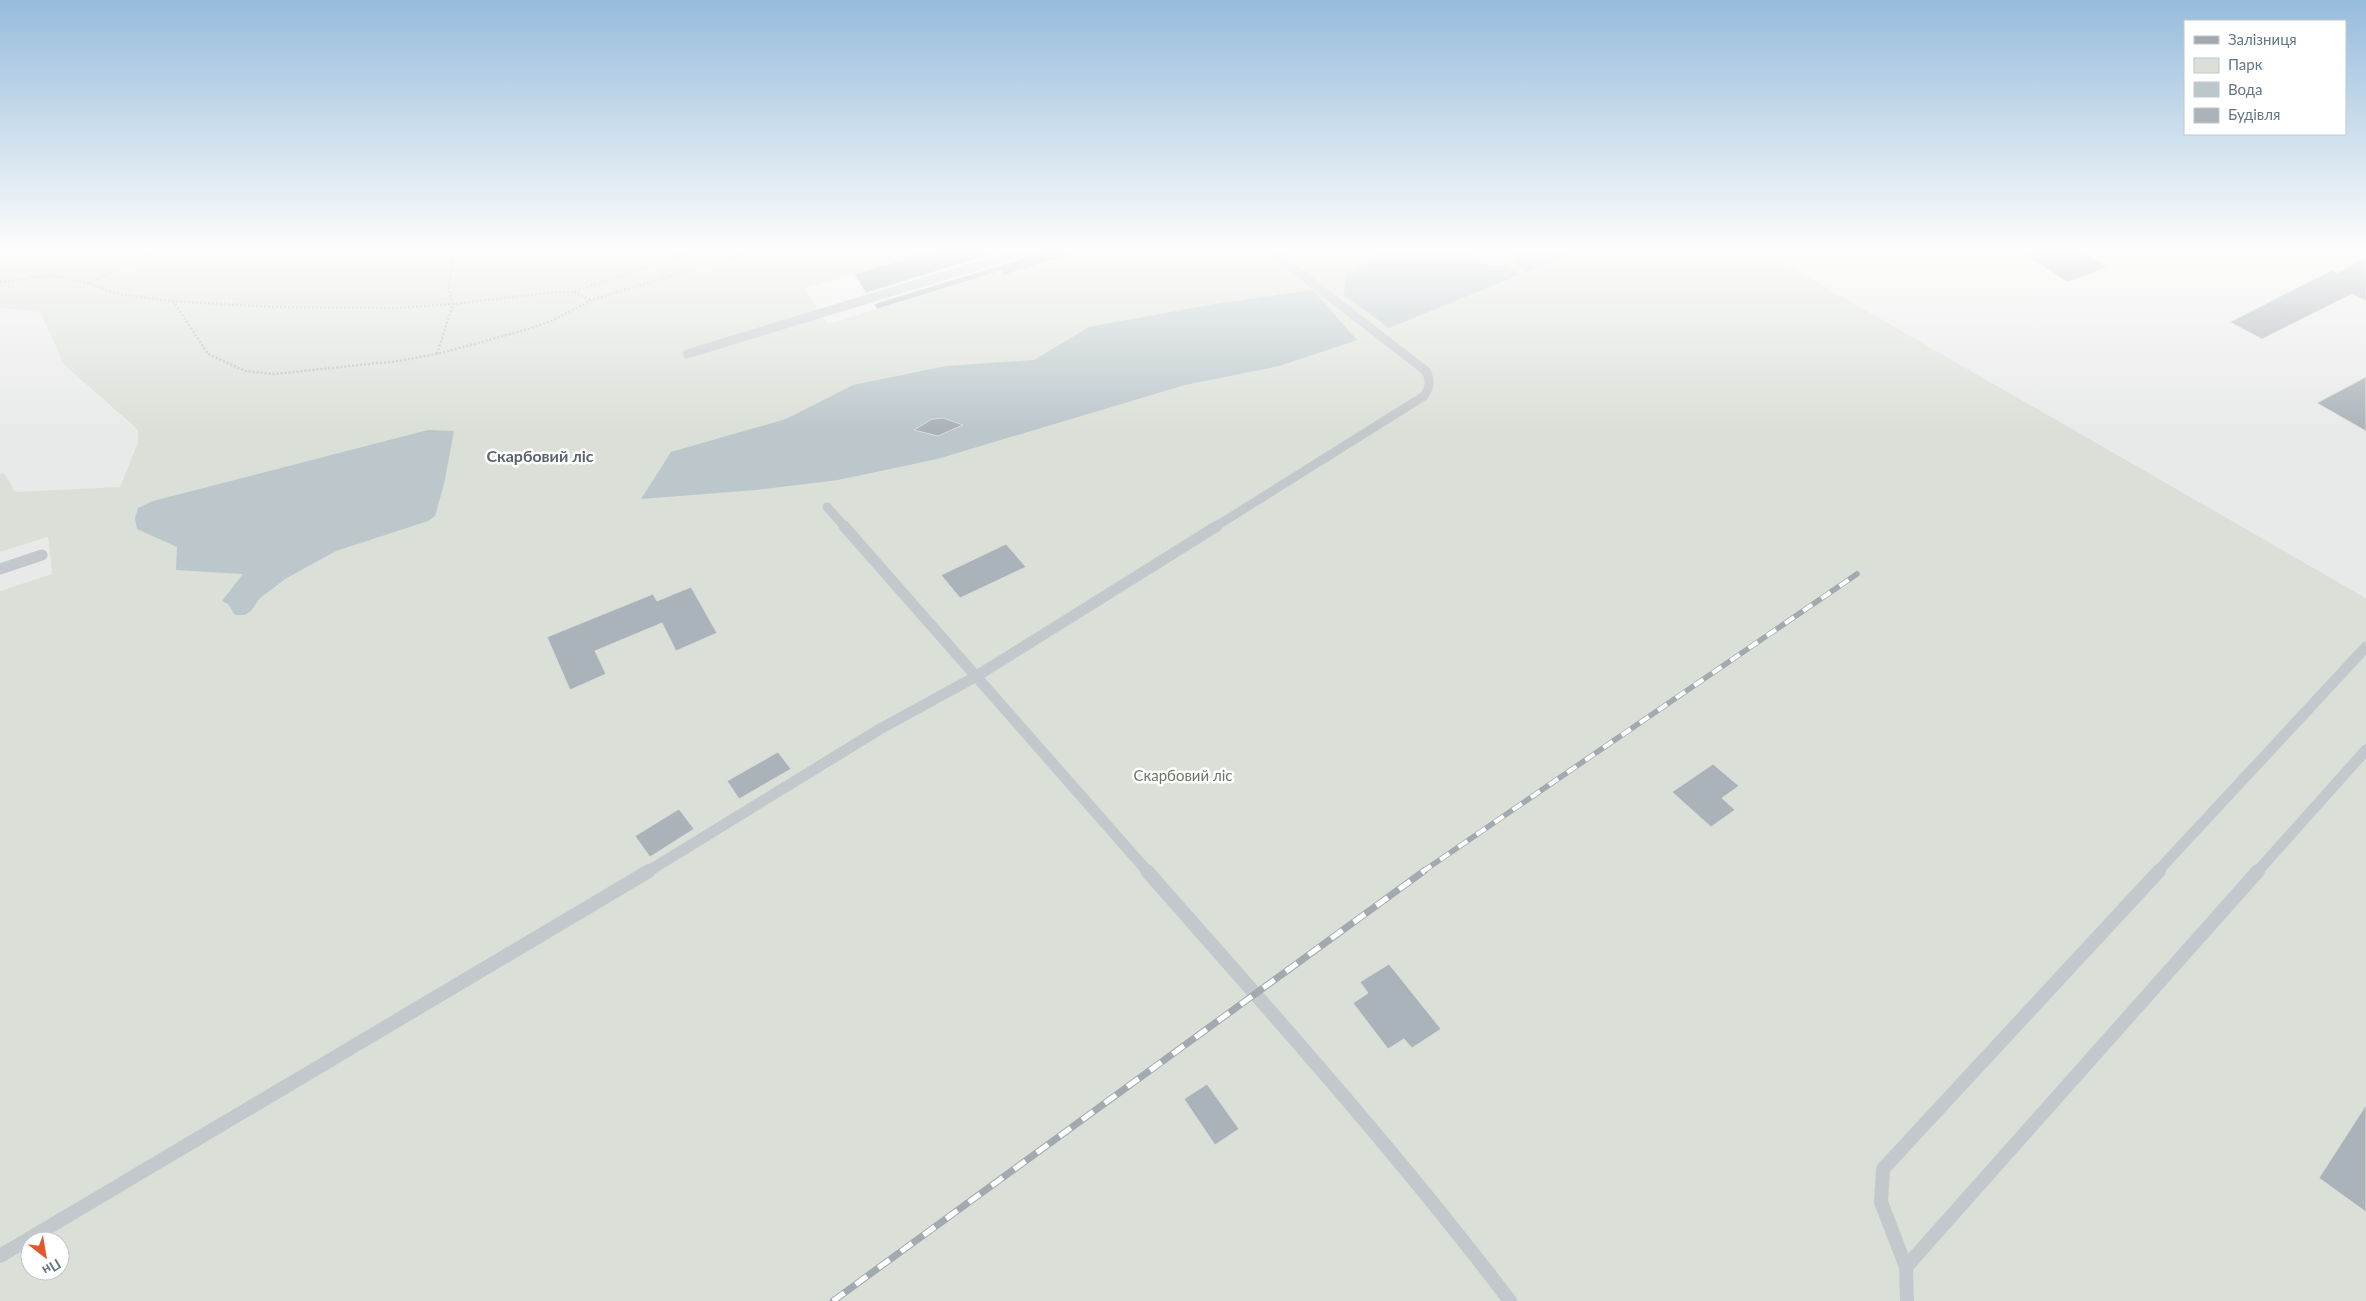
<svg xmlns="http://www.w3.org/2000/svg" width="2366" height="1301" viewBox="0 0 2366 1301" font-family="Lato,sans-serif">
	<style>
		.built { fill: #e8e9e9 }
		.green { fill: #dadfd7; fill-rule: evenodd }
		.water { fill: #bbc7cb; fill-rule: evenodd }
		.building { fill: #aab3b9; stroke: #dcdcda }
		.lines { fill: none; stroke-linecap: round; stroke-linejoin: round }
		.path { stroke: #bbbfc2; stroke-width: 2.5; stroke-dasharray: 2 2; stroke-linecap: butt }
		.service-far2 { stroke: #c3c8cc; stroke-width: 9 }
		.service-far1 { stroke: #c3c8cc; stroke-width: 11 }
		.service { stroke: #c3c8cc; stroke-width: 14 }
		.rail-far1-casing { stroke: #a2aab0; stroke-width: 5.5 }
		.rail-casing { stroke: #a2aab0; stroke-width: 7 }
		.rail-far1 { stroke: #fff; stroke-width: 4; stroke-dasharray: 11; stroke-linecap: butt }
		.rail { stroke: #fff; stroke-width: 5; stroke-dasharray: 14; stroke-linecap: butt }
		.labels { text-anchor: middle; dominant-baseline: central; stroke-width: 5; stroke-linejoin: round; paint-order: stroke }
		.park-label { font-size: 15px; fill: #687a64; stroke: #fff }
		.neighbourhood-label { font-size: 16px; font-weight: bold; fill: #57646e; stroke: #fff }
	</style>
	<rect width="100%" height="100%" fill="#fafaf8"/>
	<g class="built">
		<path d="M 942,248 L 1090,248 L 1004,275 L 1001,271 L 828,324 L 804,289 Z"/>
		<path d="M 1751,248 L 2366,248 L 2366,598 L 1789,266 Z"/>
		<path d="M 0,308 L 40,312 L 64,365 L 133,426 L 192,450 L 0,548 Z"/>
		<path d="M 48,537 L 52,575 L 0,591 L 0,552 Z"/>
	</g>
	<path class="green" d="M 0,248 L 942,248 L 804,289 L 828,324 L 1001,271 L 1005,275 L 1090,248 L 1749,248 L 1789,266 L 2366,598 L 2366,1301 L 0,1301 L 0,591 L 52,574 L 48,537 L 0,552 L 0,474 L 4,473 L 15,492 L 120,487 L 138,443 L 138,430 L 64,365 L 40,312 L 0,308 ZM 30,1241 L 60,1241 L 60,1271 L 30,1271 Z"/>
	<g class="water">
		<path d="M 1383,248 L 1471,248 L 1472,256 L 1486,265 L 1506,265 L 1519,275 L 1389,328 L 1344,295 L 1345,275 L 1385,253 Z"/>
		<path d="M 1515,248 L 1585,248 L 1527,272 L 1513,262 L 1517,257 Z"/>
		<path d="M 1313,290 L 1357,340 L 1279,366 L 1185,385 L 937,459 L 838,480 L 756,490 L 641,499 L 671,452 L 786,419 L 853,385 L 946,366 L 1034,360 L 1089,327 L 1214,304 ZM 937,418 L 943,418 L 951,429 C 944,436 934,438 926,432 L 932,419 Z"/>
		<path d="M 428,430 L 454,431 L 444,484 L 435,516 L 428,521 L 336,551 L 285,579 L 259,599 L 251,611 L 245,615 L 235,615 L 228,604 L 222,601 L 243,574 L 176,570 L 177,547 L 137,529 L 135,518 L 138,508 L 153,501 Z"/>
	</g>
	<g class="building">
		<path d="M 942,248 L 1011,248 L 866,293 L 854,274 Z"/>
		<path d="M 1041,248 L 1076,248 L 1076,253 L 1004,275 L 1001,271 L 877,309 L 874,304 L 1037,254 Z"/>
		<path d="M 2014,248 L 2076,248 L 2107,267 L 2068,282 Z"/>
		<path d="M 2366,257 L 2366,301 L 2352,294 L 2262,339 L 2230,322 L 2332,270 L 2337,273 Z"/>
		<path d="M 2366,377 L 2366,431 L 2317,403 Z"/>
		<path d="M 943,418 L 963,425 L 938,436 L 914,430 L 932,419 Z"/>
		<path d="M 1006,544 L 1026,567 L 960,598 L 941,575 Z"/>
		<path d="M 691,587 L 717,633 L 676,651 L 662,623 L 595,651 L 606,674 L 570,690 L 547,637 L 653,594 L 657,601 Z"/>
		<path d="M 778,752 L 791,769 L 739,799 L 727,781 Z"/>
		<path d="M 1713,764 L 1739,786 L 1722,798 L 1735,810 L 1711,827 L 1672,792 Z"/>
		<path d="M 679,809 L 694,829 L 650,857 L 635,836 Z"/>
		<path d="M 1389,964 L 1441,1029 L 1412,1048 L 1404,1039 L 1388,1049 L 1353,1003 L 1368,993 L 1360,982 Z"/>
		<path d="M 1207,1084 L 1239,1129 L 1215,1145 L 1184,1099 Z"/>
		<path d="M 2366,1105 L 2366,1212 L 2319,1178 Z"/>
	</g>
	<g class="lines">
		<g class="path">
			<path d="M 0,282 L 50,275 L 89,283 L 114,293 L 172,301 L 274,307 L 396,308 L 453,304 L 554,292 L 573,292 L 685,254 L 690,248"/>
			<path d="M 89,283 L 165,248"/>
			<path d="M 574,292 L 591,300"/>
			<path d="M 173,301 L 208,354 L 245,371 L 274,374 L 398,361 L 437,354 L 529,329 L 551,321 L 592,300 L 761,248"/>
			<path d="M 437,354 L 453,304 L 448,287 L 453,264 L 449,248"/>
		</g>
		<g class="service-far2">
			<path d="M 687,354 L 1035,248"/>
			<path d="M 827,507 L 845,527"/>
			<path d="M 1215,527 L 1424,396 C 1430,387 1431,381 1426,371 L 1276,255"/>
		</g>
		<g class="service-far1">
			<path d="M 844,526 L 1148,872"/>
			<path d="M 0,569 L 42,555"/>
			<path d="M 647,872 L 880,729 L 975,677 L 1217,526"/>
			<path d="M 2157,872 L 2366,647"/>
			<path d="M 2257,872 L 2366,750"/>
		</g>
		<g class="service">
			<path d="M 1147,871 C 1271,1012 1397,1152 1510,1301"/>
			<path d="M 0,1256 L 649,871"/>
			<path d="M 1906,1267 L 2258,871"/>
			<path d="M 1907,1301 L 1906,1267 L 1881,1202 L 1883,1169 L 2159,871"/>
		</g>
		<defs>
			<path id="rail-far1" d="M 1422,872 L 1857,574"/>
			<path id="rail" d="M 833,1301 L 1424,871"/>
		</defs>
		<use href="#rail-far1" class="rail-far1-casing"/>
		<use href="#rail" class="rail-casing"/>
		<use href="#rail-far1" class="rail-far1"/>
		<use href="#rail" class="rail"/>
	</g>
	<linearGradient id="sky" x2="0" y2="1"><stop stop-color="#96bcdc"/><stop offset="0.58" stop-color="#fdfdfc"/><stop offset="1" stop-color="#fdfdfc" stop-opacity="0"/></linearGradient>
	<rect width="2366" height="431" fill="url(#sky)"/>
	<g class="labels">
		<g class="park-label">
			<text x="1183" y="775">Скарбовий ліс</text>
		</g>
		<g class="neighbourhood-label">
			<text x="540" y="455">Скарбовий ліс</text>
		</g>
	</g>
	<rect x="2184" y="20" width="162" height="115" fill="#ffffff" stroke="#c1c8cd"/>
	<rect x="2194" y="36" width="25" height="8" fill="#a2aab0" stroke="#c1c8cd"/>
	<text x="2228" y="45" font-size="15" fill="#657683">Залізниця</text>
	<rect x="2194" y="58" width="25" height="15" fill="#dadfd7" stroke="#c1c8cd"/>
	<text x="2228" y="70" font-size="15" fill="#657683">Парк</text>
	<rect x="2194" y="82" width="25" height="15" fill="#bbc7cb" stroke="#c1c8cd"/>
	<text x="2228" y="95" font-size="15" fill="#657683">Вода</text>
	<rect x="2194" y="108" width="25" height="15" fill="#aab3b9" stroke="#c1c8cd"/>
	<text x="2228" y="120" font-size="15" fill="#657683">Будівля</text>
	<g transform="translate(45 1256) rotate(149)"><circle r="24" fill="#ffffff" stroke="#c1c8cd"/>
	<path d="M0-4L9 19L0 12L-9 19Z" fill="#e4572e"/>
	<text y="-8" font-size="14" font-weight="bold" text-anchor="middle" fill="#657683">Пн</text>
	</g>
</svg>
